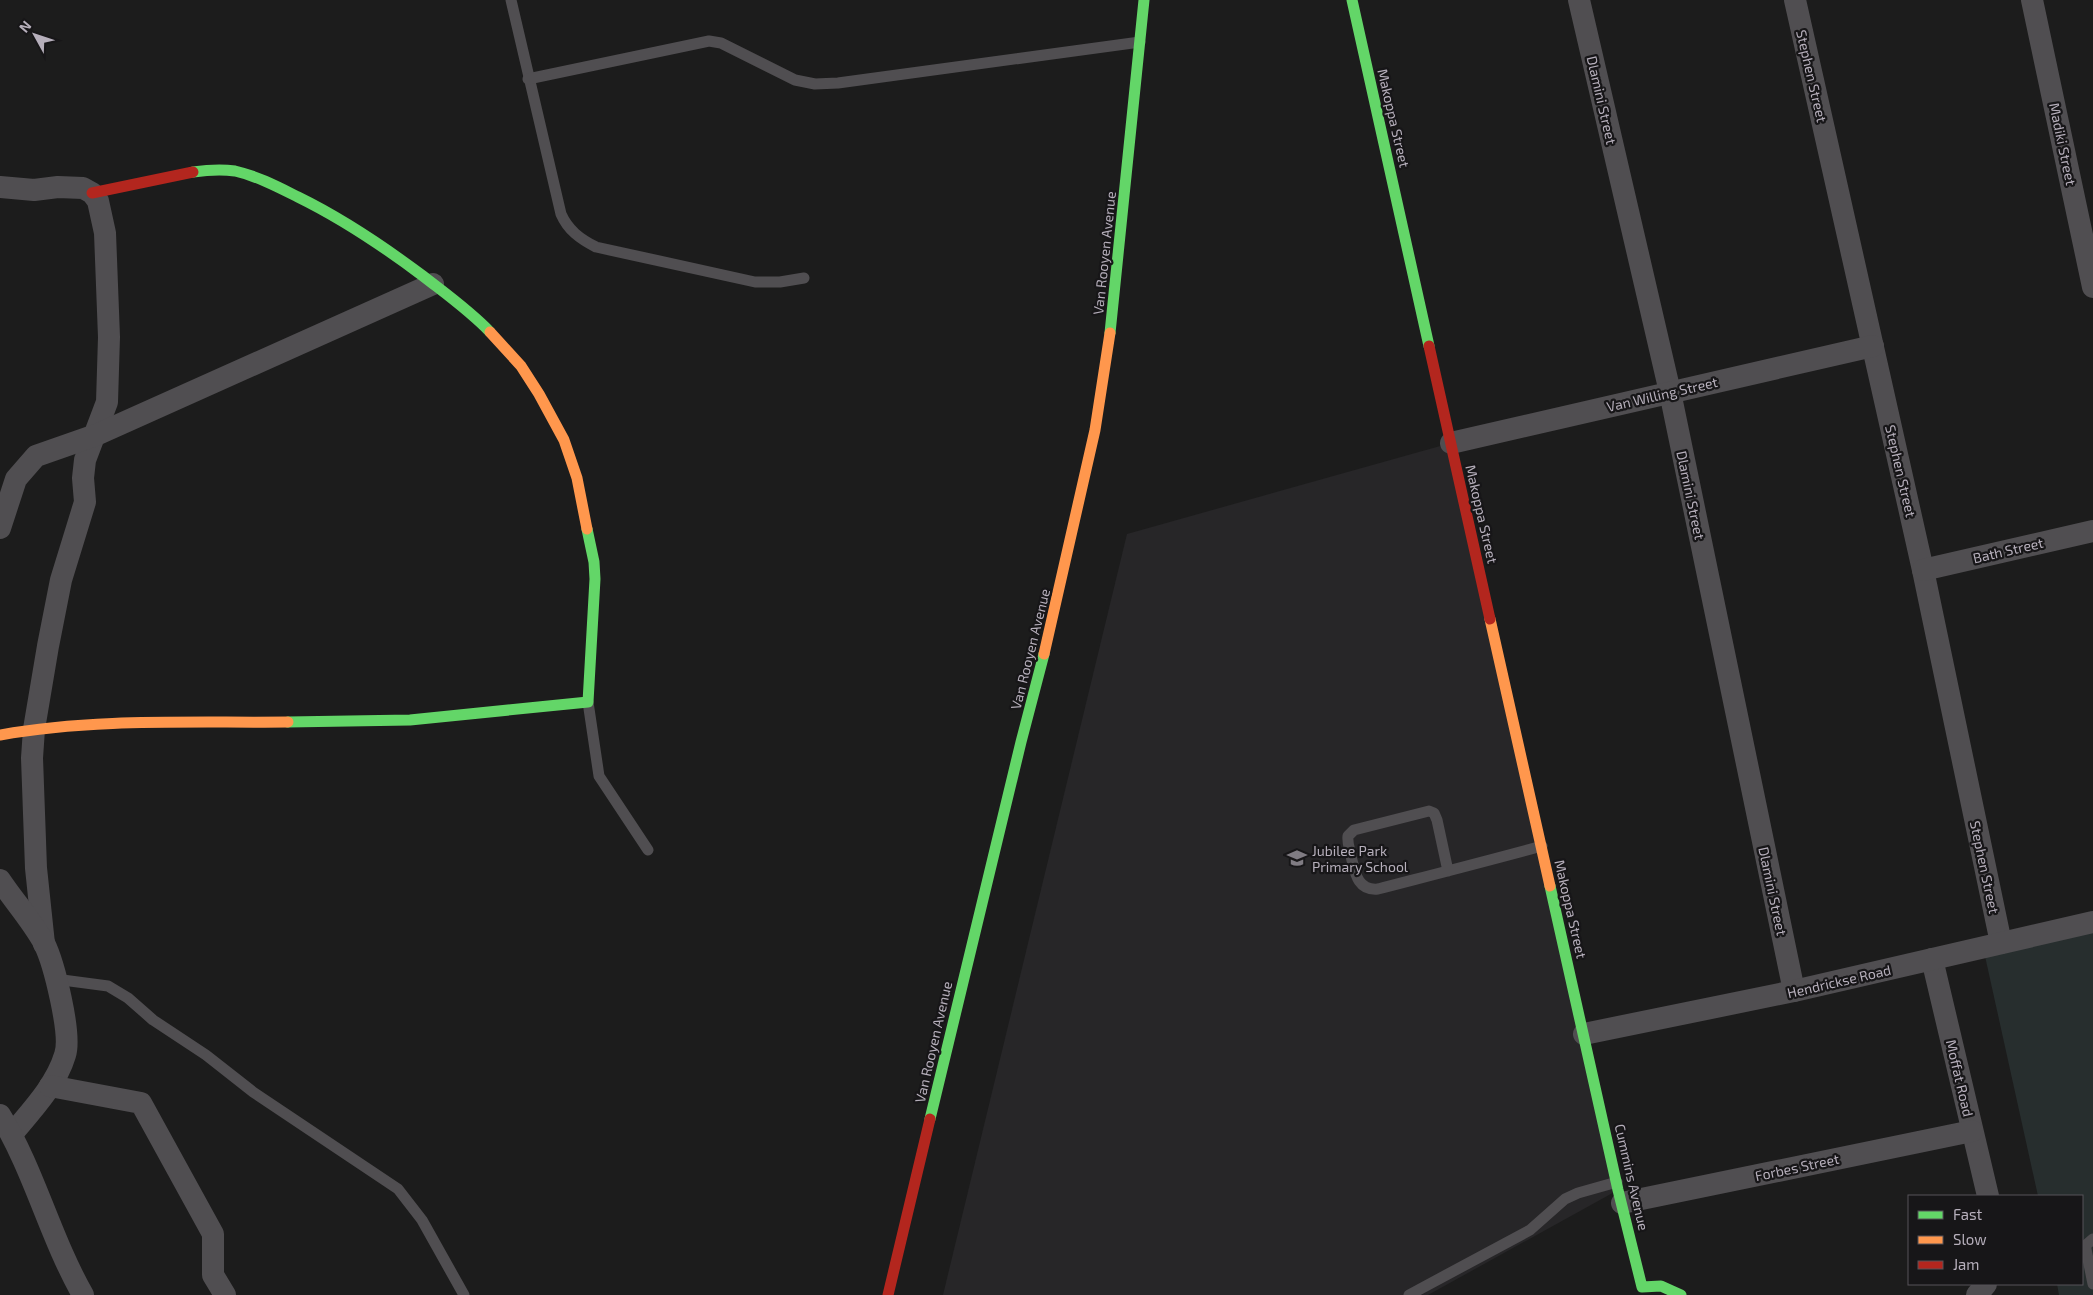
<svg xmlns="http://www.w3.org/2000/svg" width="2093" height="1295" viewBox="0 0 2093 1295" font-family="'Exo 2',sans-serif">
	<style>
		.built { fill: #272628 }
		.green { fill: #272e2e }
		.lines { fill: none; stroke-linecap: round; stroke-linejoin: round }
		.lane { stroke: #504e51; stroke-width: 11 }
		.street { stroke: #504e51; stroke-width: 22 }
		.fast { stroke: #63d668; stroke-width: 11 }
		.slow { stroke: #ff974d; stroke-width: 11 }
		.jam { stroke: #b3261e; stroke-width: 11 }
		.labels { text-anchor: middle; dominant-baseline: central; stroke-width: 4.5; stroke-linejoin: round; paint-order: stroke }
		.street-label { font-size: 14px; fill: #b6afbb; stroke: #171618 }
		.poi-label { font-size: 14px; fill: #b6afbb; stroke: #171618; text-anchor: start }
	</style>
	<rect width="100%" height="100%" fill="#1c1c1c"/>
	<path class="built" d="M 1451,443 L 1618,1190 L 1428,1295 L 943,1295 L 1127,534 Z"/>
	<path class="green" d="M 2093,922 L 2093,1295 L 2059,1295 L 2057,1284 L 2082,1284 L 2082,1196 L 2038,1196 L 1983,947 Z"/>
	<g class="lines">
		<g class="lane">
			<path d="M 511,0 L 561,214 C 568,230 580,239 596,247 L 755,282 L 780,282 L 804,278"/>
			<path d="M 528,79 L 709,41 L 721,43 L 795,80 L 815,84 L 838,83 L 1140,42"/>
			<path d="M 588,702 L 599,776 L 648,850"/>
			<path d="M 1448,871 L 1437,820 L 1434,813 L 1429,811 L 1354,830 L 1348,836 C 1347,843 1350,849 1351,856 C 1355,872 1357,891 1378,889 C 1432,875 1487,861 1542,846"/>
			<path d="M 55,979 L 108,986 L 128,998 L 153,1020 L 206,1055 L 253,1092 L 398,1189 L 422,1220 L 464,1295"/>
			<path d="M 2093,1239 L 2086,1245 L 2086,1249 L 2093,1284"/>
			<path d="M 1409,1295 L 1530,1230 L 1565,1199 L 1578,1193 L 1617,1182"/>
		</g>
		<g class="street">
			<path d="M 1579,0 L 1670,392 L 1794,991"/>
			<path d="M 1795,0 L 1923,570 L 2001,943"/>
			<path d="M 2032,0 L 2093,287"/>
			<path d="M 0,187 L 34,190 L 58,187 L 83,188 L 92,193 L 98,201 L 105,233 L 109,337 L 107,402 L 85,460 L 83,478 L 85,502 L 61,580 L 48,646 L 34,729 L 32,758 L 36,868 L 44,944"/>
			<path d="M 1451,443 L 1873,346"/>
			<path d="M 0,528 L 16,479 L 36,456 L 96,435 L 433,284"/>
			<path d="M 1923,570 L 2093,531"/>
			<path d="M 0,880 C 14,901 32,921 44,943 C 54,963 72,1035 65,1055 C 56,1085 32,1110 12,1134"/>
			<path d="M 1932,959 L 1988,1196"/>
			<path d="M 1584,1034 L 1794,991 L 2093,922"/>
			<path d="M 50,1086 L 141,1103 L 213,1234 L 213,1275 L 225,1295"/>
			<path d="M 0,1115 C 34,1170 50,1237 83,1295"/>
			<path d="M 1622,1203 L 1972,1131"/>
			<path d="M 1977,1295 L 1986,1284"/>
		</g>
		<g class="fast">
			<path d="M 1352,0 L 1429,346"/>
			<path d="M 193,172 C 207,170 221,169 235,171 C 257,176 278,187 298,197 C 343,219 383,246 423,276 C 446,294 470,311 490,332"/>
			<path d="M 1110,333 L 1144,0"/>
			<path d="M 288,722 L 410,720 L 588,702 L 595,579 L 594,562 L 587,529"/>
			<path d="M 1550,886 L 1618,1190 L 1642,1287 L 1661,1286 L 1681,1295"/>
			<path d="M 930,1119 L 1021,742 L 1044,654"/>
		</g>
		<g class="slow">
			<path d="M 490,332 L 521,366 L 539,394 L 564,440 L 577,478 L 587,529"/>
			<path d="M 1490,619 L 1550,886"/>
			<path d="M 1044,654 L 1095,430 L 1110,333"/>
			<path d="M 0,735 C 94,718 193,723 288,722"/>
		</g>
		<g class="jam">
			<path d="M 92,193 L 193,172"/>
			<path d="M 1429,346 L 1490,619"/>
			<path d="M 888,1295 L 930,1119"/>
		</g>
	</g>
	<defs>
		<symbol id="school-bare" viewBox="-9 -9 18 18"><path d="M0-5L7-2L0 1L-7-2ZM-4 1L0 2.5L4 1V4Q0 6-4 4Z" fill="#807c83" stroke="#171618" stroke-width="2.5" paint-order="stroke"/></symbol>
	</defs>
	<g fill-rule="evenodd">
		<use href="#school-bare" x="1283" y="844" width="28" height="28"/>
	</g>
	<g class="labels">
		<g class="street-label">
			<text transform="translate(1812 76) rotate(77)">Stephen Street</text>
			<text transform="translate(1602 100) rotate(77)">Dlamini Street</text>
			<text transform="translate(1394 118) rotate(77)">Makoppa Street</text>
			<text transform="translate(2063 144) rotate(78)">Madiki Street</text>
			<text transform="translate(1104 253) rotate(-84)">Van Rooyen Avenue</text>
			<text transform="translate(1662 394) rotate(-13)">Van Willing Street</text>
			<text transform="translate(1901 471) rotate(77)">Stephen Street</text>
			<text transform="translate(1691 495) rotate(78)">Dlamini Street</text>
			<text transform="translate(1482 514) rotate(77)">Makoppa Street</text>
			<text transform="translate(2008 550) rotate(-13)">Bath Street</text>
			<text transform="translate(1030 649) rotate(-76)">Van Rooyen Avenue</text>
			<text transform="translate(1985 867) rotate(78)">Stephen Street</text>
			<text transform="translate(1773 891) rotate(78)">Dlamini Street</text>
			<text transform="translate(1571 909) rotate(77)">Makoppa Street</text>
			<text transform="translate(1839 981) rotate(-13)">Hendrickse Road</text>
			<text transform="translate(933 1042) rotate(-77)">Van Rooyen Avenue</text>
			<text transform="translate(1960 1078) rotate(77)">Moffat Road</text>
			<text transform="translate(1797 1167) rotate(-12)">Forbes Street</text>
			<text transform="translate(1632 1177) rotate(77)">Cummins Avenue</text>
		</g>
		<g class="poi-label">
			<text x="1312" y="850">Jubilee Park<tspan x="1312" dy="16">Primary School</tspan></text>
		</g>
	</g>
	<rect x="1908" y="1195" width="175" height="90" fill="#171618" stroke="#575359"/>
	<rect x="1918" y="1211" width="25" height="8" fill="#63d668" stroke="#575359"/>
	<text x="1953" y="1220" font-size="15" fill="#b6afbb">Fast</text>
	<rect x="1918" y="1236" width="25" height="8" fill="#ff974d" stroke="#575359"/>
	<text x="1953" y="1245" font-size="15" fill="#b6afbb">Slow</text>
	<rect x="1918" y="1261" width="25" height="8" fill="#b3261e" stroke="#575359"/>
	<text x="1953" y="1270" font-size="15" fill="#b6afbb">Jam</text>
	<g transform="translate(35 35) rotate(310)" stroke="#171618" stroke-width="4" paint-order="stroke">
	<path d="M0-4L9 19L0 12L-9 19Z" fill="#b6afbb"/>
	<text y="-8" font-size="14" font-weight="bold" text-anchor="middle" fill="#b6afbb">N</text>
	</g>
</svg>
